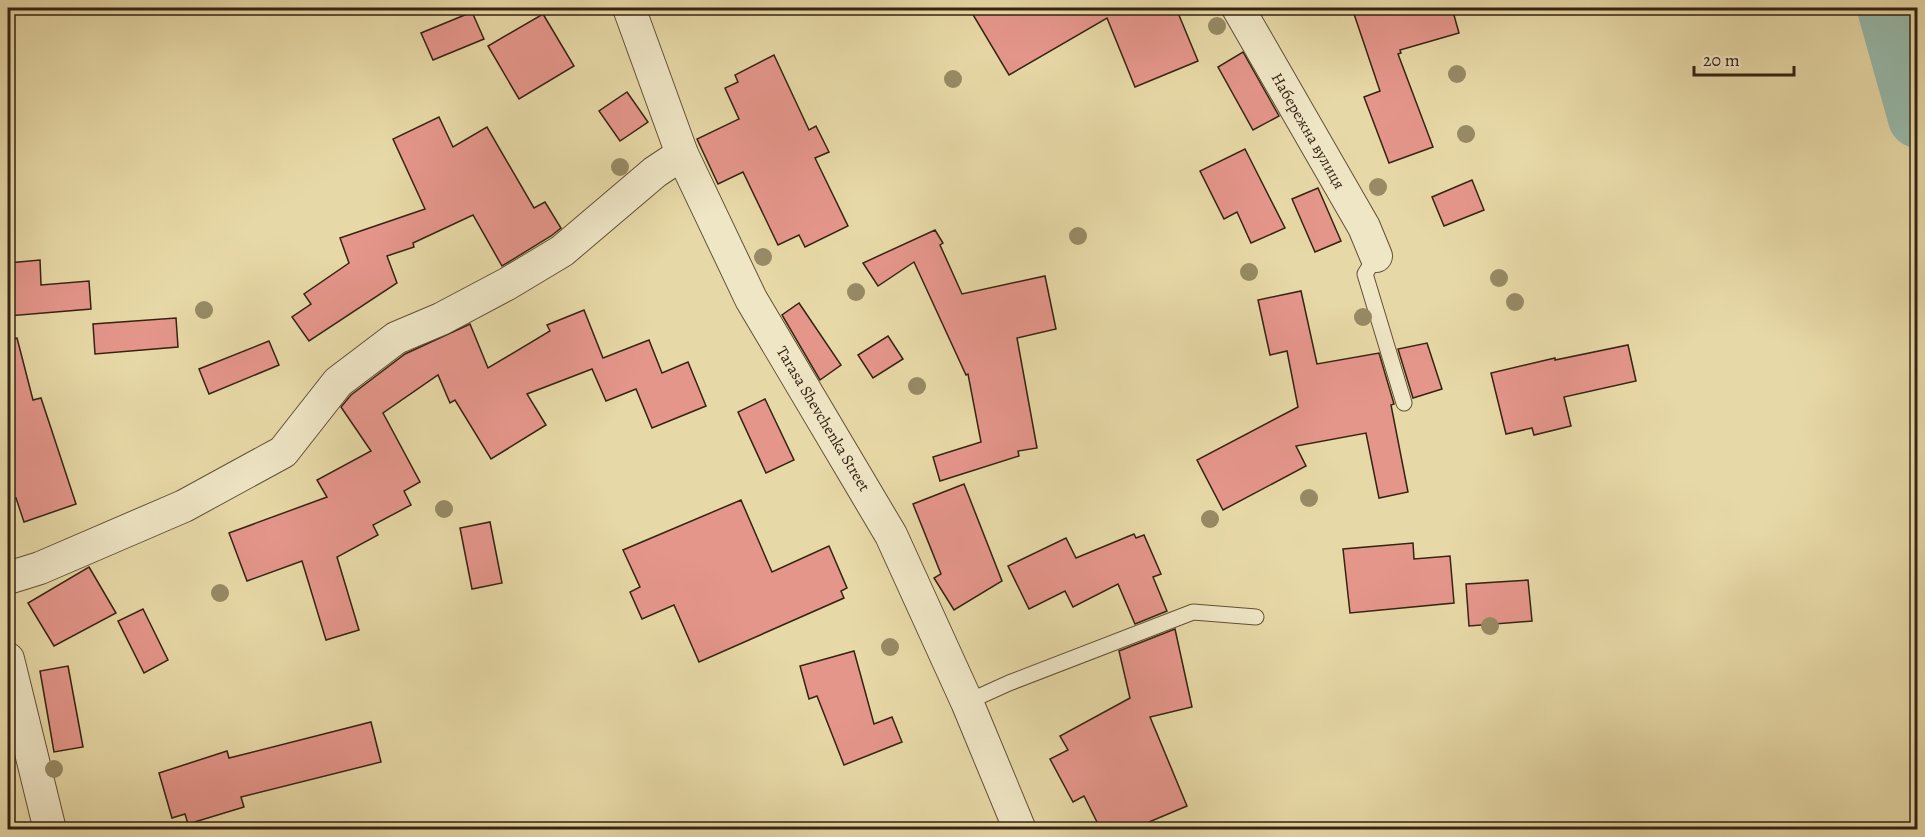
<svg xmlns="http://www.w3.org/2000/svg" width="1925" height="837" viewBox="0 0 1925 837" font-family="Alegreya,serif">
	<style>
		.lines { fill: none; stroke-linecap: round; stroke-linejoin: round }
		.river { stroke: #97baac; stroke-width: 60 }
		.building { fill: #e5968b; stroke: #352312; stroke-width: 1.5 }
		.service-casing { stroke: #625037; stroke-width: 17 }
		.minor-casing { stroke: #625037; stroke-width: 34 }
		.service { stroke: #efe6c6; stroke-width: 15 }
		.minor { stroke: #efe6c6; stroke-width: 32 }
		.tree { fill: #978a64 }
		.labels { text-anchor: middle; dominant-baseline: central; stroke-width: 4.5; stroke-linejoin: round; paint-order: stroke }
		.street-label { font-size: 16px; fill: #352312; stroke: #efe6c6 }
	</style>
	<rect width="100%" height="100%" fill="#e7d9a7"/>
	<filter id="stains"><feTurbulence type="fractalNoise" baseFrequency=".00333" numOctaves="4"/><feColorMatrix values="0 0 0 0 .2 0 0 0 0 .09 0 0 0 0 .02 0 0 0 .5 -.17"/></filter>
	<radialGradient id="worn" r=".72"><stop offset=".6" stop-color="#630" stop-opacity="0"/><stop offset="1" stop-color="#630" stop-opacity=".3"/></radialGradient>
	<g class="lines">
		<path class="river" d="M 1887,8 L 1918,118"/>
	</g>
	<g class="building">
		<path d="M 969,8 L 1176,8 L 1198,61 L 1135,87 L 1107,18 L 1009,75 Z"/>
		<path d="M 1352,8 L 1452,8 L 1459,33 L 1400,50 L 1401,53 L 1398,54 L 1433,147 L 1389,163 L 1364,97 L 1380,91 Z"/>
		<path d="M 472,12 L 484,39 L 433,60 L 421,33 Z"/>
		<path d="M 543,14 L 574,66 L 519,99 L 488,46 Z"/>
		<path d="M 1243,52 L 1279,116 L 1253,130 L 1218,67 Z"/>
		<path d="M 774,55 L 809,130 L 816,126 L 829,152 L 815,158 L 848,226 L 805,247 L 799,235 L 778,245 L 743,172 L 718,184 L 697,139 L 739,119 L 725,88 L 738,82 L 735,75 Z"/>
		<path d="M 627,92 L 648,122 L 620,141 L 599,111 Z"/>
		<path d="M 439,117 L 453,147 L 487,127 L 534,208 L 545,202 L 561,228 L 551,236 L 502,266 L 473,215 L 413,243 L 414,247 L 387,256 L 397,283 L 309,341 L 292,317 L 311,304 L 304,294 L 349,263 L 340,238 L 425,209 L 393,139 Z"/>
		<path d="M 1245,149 L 1285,228 L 1251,243 L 1237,212 L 1224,219 L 1200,171 Z"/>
		<path d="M 1472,180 L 1484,210 L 1444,226 L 1432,197 Z"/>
		<path d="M 1318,188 L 1341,241 L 1315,252 L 1292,199 Z"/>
		<path d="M 935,230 L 943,243 L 940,245 L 962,294 L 1045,276 L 1056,329 L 1017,338 L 1037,448 L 1018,451 L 1019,456 L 940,481 L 933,457 L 981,442 L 968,374 L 966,375 L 914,262 L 878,286 L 863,263 Z"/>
		<path d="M 40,260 L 41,285 L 89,281 L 91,309 L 8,316 L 8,263 Z"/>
		<path d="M 1301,291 L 1317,364 L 1379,353 L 1394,404 L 1391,405 L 1408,492 L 1379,498 L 1366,433 L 1296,446 L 1306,466 L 1223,510 L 1197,460 L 1298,407 L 1287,351 L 1270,355 L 1258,300 Z"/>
		<path d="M 799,303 L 841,365 L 820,380 L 782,315 Z"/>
		<path d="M 584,310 L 603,358 L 649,340 L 662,373 L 688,362 L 706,406 L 652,428 L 636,389 L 606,401 L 592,369 L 527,394 L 546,425 L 491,459 L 455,400 L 450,403 L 438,375 L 383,413 L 420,482 L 404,491 L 411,505 L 373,525 L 378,535 L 337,557 L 359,630 L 326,640 L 302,561 L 247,581 L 229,533 L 327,497 L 317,480 L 371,451 L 341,407 L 351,395 L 405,354 L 470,324 L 488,368 L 550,331 L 547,325 Z"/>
		<path d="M 176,318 L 178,347 L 95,354 L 93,324 Z"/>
		<path d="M 888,336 L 903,359 L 873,378 L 858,355 Z"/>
		<path d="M 17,338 L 33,400 L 41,398 L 76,504 L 24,522 L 16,498 L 8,501 L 8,339 Z"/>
		<path d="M 269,341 L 279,365 L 209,394 L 199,369 Z"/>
		<path d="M 1427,343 L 1442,389 L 1413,398 L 1398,349 Z"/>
		<path d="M 1628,345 L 1636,381 L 1564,397 L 1571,426 L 1534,435 L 1532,428 L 1506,434 L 1491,373 L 1555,358 L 1555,360 Z"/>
		<path d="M 765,399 L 794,460 L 766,473 L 738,412 Z"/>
		<path d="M 964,484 L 1002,581 L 954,610 L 934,578 L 941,574 L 913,504 Z"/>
		<path d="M 741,500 L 772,572 L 829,546 L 847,588 L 841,591 L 844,598 L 699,662 L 674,605 L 642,619 L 630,592 L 640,587 L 623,550 Z"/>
		<path d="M 490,522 L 502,583 L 472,589 L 460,528 Z"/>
		<path d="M 1134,534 L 1136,538 L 1144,535 L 1161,574 L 1153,577 L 1167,611 L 1135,624 L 1118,584 L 1073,607 L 1065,591 L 1029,609 L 1008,566 L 1066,538 L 1076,558 Z"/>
		<path d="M 1413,543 L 1414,559 L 1450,556 L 1454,603 L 1350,613 L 1343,549 Z"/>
		<path d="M 89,567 L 116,613 L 54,646 L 28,603 Z"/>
		<path d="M 1528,580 L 1532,621 L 1469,626 L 1466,584 Z"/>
		<path d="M 143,609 L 168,660 L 144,673 L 118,621 Z"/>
		<path d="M 1175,629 L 1192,707 L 1150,717 L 1187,806 L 1130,830 L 1101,830 L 1084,796 L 1073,802 L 1050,759 L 1068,750 L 1060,736 L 1130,698 L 1119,651 Z"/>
		<path d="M 854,651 L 874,724 L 892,717 L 902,742 L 844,765 L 817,696 L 809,699 L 800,666 Z"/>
		<path d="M 68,666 L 83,747 L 54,752 L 40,671 Z"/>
		<path d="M 371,722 L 381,762 L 241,797 L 244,807 L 188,824 L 185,814 L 172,818 L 159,773 L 227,751 L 229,758 Z"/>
	</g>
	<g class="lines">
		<defs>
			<g id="service">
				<path d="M 1376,256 L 1365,274 L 1404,403"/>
				<path d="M 967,702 L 1009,683 L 1193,612 L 1256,617"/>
			</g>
			<g id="minor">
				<path d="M 629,8 L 682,154 L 751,299 L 891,535 L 967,702 L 1020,830"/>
				<path d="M 1238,8 L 1364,227 L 1376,256"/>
				<path d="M 8,578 L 40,568 L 184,506 L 283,452 L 338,382 L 396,338 L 441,319 L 507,284 L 562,251 L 655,172 L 682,154"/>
				<path d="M 8,659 L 50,830"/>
			</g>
		</defs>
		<use href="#service" class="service-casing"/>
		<use href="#minor" class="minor-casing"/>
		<use href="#service" class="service"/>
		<use href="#minor" class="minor"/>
	</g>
	<g class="tree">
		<circle cx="1217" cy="26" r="9"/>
		<circle cx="1457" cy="74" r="9"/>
		<circle cx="953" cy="79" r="9"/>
		<circle cx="1466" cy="134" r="9"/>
		<circle cx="620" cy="167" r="9"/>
		<circle cx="1378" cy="187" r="9"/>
		<circle cx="1078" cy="236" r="9"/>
		<circle cx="763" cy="257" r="9"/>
		<circle cx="1249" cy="272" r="9"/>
		<circle cx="1499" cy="278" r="9"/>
		<circle cx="856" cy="292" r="9"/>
		<circle cx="1515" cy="302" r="9"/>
		<circle cx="204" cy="310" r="9"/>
		<circle cx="1363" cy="317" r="9"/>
		<circle cx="917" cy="386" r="9"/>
		<circle cx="1309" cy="498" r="9"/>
		<circle cx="444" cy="509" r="9"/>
		<circle cx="1210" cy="519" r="9"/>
		<circle cx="220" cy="593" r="9"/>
		<circle cx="1490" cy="626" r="9"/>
		<circle cx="890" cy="647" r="9"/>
		<circle cx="54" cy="769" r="9"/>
	</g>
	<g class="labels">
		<g class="street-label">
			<text transform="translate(1308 131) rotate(60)">Набережна вулиця</text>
			<text transform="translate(823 419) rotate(59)">Tarasa Shevchenka Street</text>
		</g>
	</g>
	<rect width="1925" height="837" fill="none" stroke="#e7d9a7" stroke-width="30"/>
	<rect x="9" y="9" width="1907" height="819" fill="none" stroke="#352312" stroke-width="3"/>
	<rect x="15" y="15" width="1895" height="807" fill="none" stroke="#352312" stroke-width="1.5"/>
	<path d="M1694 66v9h100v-9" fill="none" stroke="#352312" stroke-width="3"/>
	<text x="1703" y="66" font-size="18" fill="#352312" stroke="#efe6c6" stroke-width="4.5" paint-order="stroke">20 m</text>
	<rect width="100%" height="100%" filter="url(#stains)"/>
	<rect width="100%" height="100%" fill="url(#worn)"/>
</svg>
